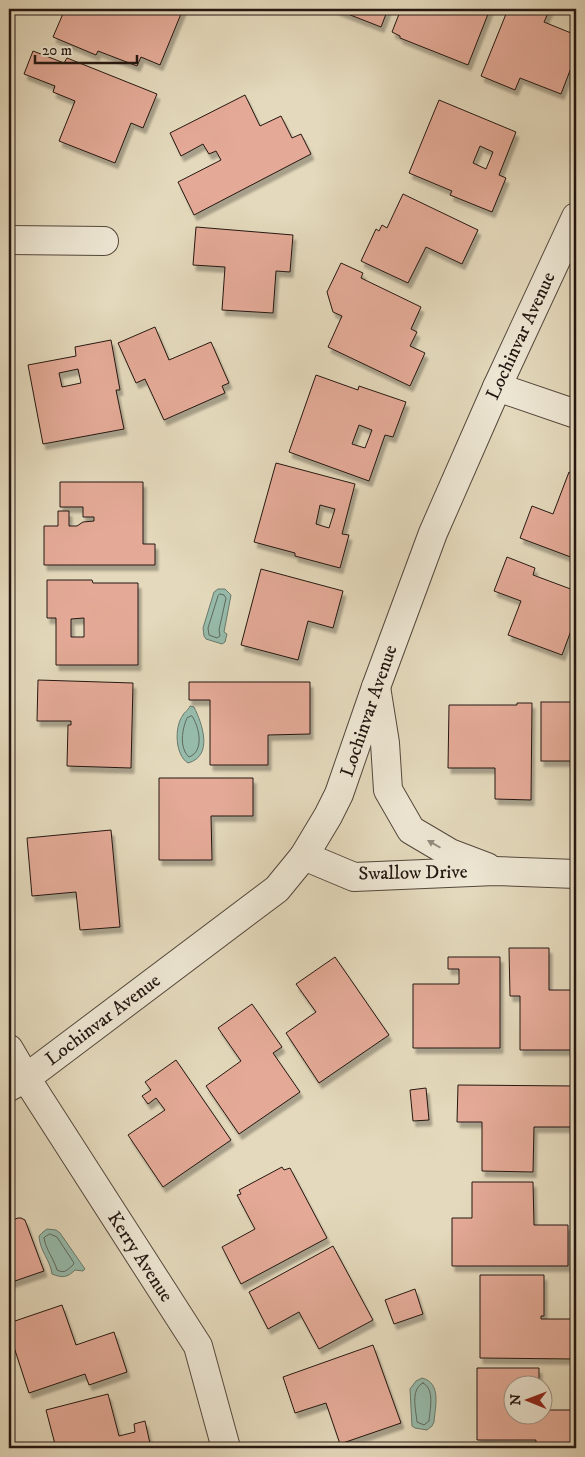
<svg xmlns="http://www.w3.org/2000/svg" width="585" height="1457" viewBox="0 0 585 1457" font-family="'IM FELL DW Pica',serif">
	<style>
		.water { fill: #97bbab; stroke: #69796d }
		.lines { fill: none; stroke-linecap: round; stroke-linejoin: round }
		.shore { stroke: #5e695e; stroke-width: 1 }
		.building { fill: #e4aa97; stroke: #241711; fill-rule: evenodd; filter: url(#shadow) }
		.minor-casing { stroke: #54483c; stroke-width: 30 }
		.tertiary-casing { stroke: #54483c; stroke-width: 30 }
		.minor { stroke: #ede6d3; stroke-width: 28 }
		.tertiary { stroke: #ede6d3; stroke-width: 28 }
		.oneway { fill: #93897c }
		.labels { text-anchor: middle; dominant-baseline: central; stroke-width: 4.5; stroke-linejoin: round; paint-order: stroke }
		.street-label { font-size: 19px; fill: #241711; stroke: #ede6d3 }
	</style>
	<defs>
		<filter id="shadow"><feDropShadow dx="3" dy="5.5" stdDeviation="1" flood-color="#0004"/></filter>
	</defs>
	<rect width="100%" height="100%" fill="#e4d9bc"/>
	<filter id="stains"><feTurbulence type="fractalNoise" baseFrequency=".004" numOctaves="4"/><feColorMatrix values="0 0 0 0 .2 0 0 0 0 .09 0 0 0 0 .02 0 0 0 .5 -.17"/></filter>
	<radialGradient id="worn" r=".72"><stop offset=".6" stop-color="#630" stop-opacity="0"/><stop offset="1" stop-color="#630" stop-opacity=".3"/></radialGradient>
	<g class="water">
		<path d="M 218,589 L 225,589 L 231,595 L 224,632 L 227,634 L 225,642 L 222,644 L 206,639 L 204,636 L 203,628 L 214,592 Z"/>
		<path d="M 190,706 L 194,707 C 202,723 214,756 188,763 C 175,755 174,727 183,715 C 185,711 188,711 190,706 Z"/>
		<path d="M 47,1229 L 56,1230 L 60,1233 L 85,1269 L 83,1271 L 75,1270 C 67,1278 62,1278 52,1274 C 50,1259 40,1252 39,1236 L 43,1232 Z"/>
		<path d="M 422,1378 C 442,1383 435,1407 434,1422 L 432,1426 L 427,1430 L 415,1428 L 412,1426 L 410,1389 L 416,1381 Z"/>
	</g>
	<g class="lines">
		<g class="shore">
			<path d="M 220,594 L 224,595 L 226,598 L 219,630 L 220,636 L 217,638 L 209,635 L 208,628 L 218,596 Z"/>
			<path d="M 192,716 C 199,726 205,751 189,757 C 179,748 182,729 187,718 Z"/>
			<path d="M 50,1234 L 57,1237 L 74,1263 L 73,1265 C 67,1270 65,1274 57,1270 C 54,1259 46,1250 44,1238 Z"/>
			<path d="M 423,1383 C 435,1389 430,1409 429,1421 L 424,1425 L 417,1422 C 416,1410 410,1389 423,1383 Z"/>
		</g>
	</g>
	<g class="building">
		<path d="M 65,9 L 183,9 L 160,65 L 141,57 L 137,66 L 98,51 L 96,55 L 53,37 Z"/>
		<path d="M 335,9 L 388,9 L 381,27 Z"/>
		<path d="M 401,9 L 490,9 L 468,65 L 400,38 L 400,36 L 392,32 Z"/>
		<path d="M 508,9 L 550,9 L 544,22 L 576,35 L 576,55 L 561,94 L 520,78 L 515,90 L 481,76 Z"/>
		<path d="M 33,51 L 64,63 L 67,58 L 157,94 L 143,128 L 131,123 L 115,163 L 59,141 L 75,101 L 53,92 L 55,86 L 24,74 Z"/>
		<path d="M 245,95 L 260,126 L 281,116 L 292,138 L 301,134 L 311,154 L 194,215 L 178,182 L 221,160 L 216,151 L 209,154 L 203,144 L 181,156 L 170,133 Z"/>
		<path d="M 439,100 L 516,132 L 499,175 L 506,178 L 492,212 L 450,195 L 452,191 L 409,173 ZM 480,146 L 493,152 L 486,169 L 473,163 Z"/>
		<path d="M 403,194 L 478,230 L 462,264 L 426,247 L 408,283 L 361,261 L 376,229 L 379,231 L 382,225 L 387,228 Z"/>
		<path d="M 196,227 L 293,235 L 290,272 L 276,271 L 273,313 L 222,310 L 225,267 L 193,265 Z"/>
		<path d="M 341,263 L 363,273 L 361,278 L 421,307 L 411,329 L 417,332 L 410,346 L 425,353 L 410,386 L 328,347 L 342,316 L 333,312 L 327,292 Z"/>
		<path d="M 155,327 L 169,360 L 211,342 L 229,383 L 222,386 L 225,393 L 164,420 L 145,379 L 136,383 L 118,343 Z"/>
		<path d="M 111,340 L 120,390 L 116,390 L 124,429 L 43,444 L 28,365 L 76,356 L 75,347 ZM 78,369 L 81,383 L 62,387 L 59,373 Z"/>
		<path d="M 316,375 L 358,390 L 359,386 L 406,402 L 393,437 L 385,435 L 369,481 L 289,452 ZM 359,425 L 372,430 L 365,448 L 352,444 Z"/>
		<path d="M 276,463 L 355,484 L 342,534 L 349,535 L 340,568 L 295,556 L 295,553 L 254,542 ZM 320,505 L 335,509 L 329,528 L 316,524 Z"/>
		<path d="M 569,472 L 576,475 L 576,559 L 520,538 L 532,506 L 553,514 Z"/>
		<path d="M 60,482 L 143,482 L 143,544 L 155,544 L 155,565 L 44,565 L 44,526 L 58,526 L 58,511 L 69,511 L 69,526 L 77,526 L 83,522 L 94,521 L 94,517 L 83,517 L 83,507 L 60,507 Z"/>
		<path d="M 507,557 L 535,568 L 533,575 L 576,591 L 576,617 L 562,655 L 508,635 L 521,601 L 494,591 Z"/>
		<path d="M 261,569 L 343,591 L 333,628 L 308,621 L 298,660 L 241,645 Z"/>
		<path d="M 47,580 L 92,580 L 93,583 L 138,583 L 138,665 L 56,665 L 56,618 L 47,618 ZM 84,618 L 84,637 L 71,637 L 71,619 Z"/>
		<path d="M 38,680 L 133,683 L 131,768 L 67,766 L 68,725 L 71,725 L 71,721 L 37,721 Z"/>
		<path d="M 189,682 L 310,682 L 310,734 L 268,735 L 268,765 L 210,765 L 210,700 L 189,700 Z"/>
		<rect x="541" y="702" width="35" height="59"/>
		<path d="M 517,703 L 532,703 L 531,800 L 495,799 L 495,768 L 448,768 L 449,705 L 517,705 Z"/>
		<path d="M 159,778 L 253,778 L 253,816 L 211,816 L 212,860 L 159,860 Z"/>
		<path d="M 111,830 L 120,927 L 80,930 L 76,892 L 32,896 L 27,838 Z"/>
		<path d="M 509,948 L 549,948 L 549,990 L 576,990 L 576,1050 L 520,1050 L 520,996 L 510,996 Z"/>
		<path d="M 335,957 L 389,1035 L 319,1083 L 286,1033 L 316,1012 L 296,984 Z"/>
		<path d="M 448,957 L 500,957 L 500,1048 L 413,1048 L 413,984 L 459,984 L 459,969 L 448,969 Z"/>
		<path d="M 252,1004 L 282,1047 L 273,1053 L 300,1092 L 239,1134 L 206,1086 L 241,1061 L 218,1028 Z"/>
		<path d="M 176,1060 L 231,1140 L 163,1187 L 128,1135 L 165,1110 L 156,1098 L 148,1104 L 142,1096 L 151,1090 L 145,1082 Z"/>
		<path d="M 458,1085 L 574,1086 L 573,1127 L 534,1127 L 533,1172 L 482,1171 L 482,1122 L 457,1122 Z"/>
		<path d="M 426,1088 L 429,1120 L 413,1121 L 410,1090 Z"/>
		<path d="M 282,1167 L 284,1170 L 290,1168 L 327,1238 L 241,1284 L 222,1247 L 255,1229 L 237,1195 L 241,1194 L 239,1190 Z"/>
		<path d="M 472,1182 L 533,1182 L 534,1225 L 568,1225 L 568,1266 L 452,1266 L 452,1218 L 472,1218 Z"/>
		<path d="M 18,1218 L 21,1218 L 25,1220 L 44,1271 L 9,1283 L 9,1221 Z"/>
		<path d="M 333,1246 L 373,1320 L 319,1349 L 299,1312 L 268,1329 L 249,1292 Z"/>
		<path d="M 480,1275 L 544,1275 L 544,1316 L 541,1316 L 541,1319 L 574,1319 L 574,1359 L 480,1358 Z"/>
		<path d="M 415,1289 L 423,1314 L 394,1324 L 385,1300 Z"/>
		<path d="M 62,1305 L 76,1345 L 114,1332 L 127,1372 L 89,1385 L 85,1374 L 29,1393 L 9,1332 L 9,1323 Z"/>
		<path d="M 373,1345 L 401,1423 L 340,1444 L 326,1403 L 295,1413 L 283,1377 Z"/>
		<path d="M 477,1368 L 539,1368 L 539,1384 L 512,1384 L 512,1414 L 542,1414 L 542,1410 L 574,1410 L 574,1448 L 535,1448 L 536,1440 L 477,1440 Z"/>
		<path d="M 108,1394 L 119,1436 L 135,1432 L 134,1424 L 145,1421 L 151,1448 L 56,1448 L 46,1410 Z"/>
	</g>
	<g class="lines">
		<defs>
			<g id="minor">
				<path d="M 9,240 L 104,241"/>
				<path d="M 497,387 L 576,414"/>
				<path d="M 376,687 L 385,743 L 388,790 L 411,830 L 450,853 L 487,867"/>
				<path d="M 304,856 L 354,877 L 495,871 L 576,874"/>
				<path d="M 9,1049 L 26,1078 L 198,1346 L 226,1448"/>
			</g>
			<path id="tertiary" d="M 9,1087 L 26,1078 L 277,889 L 304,856 L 328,816 L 339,794 L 376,687 L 433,533 L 497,387 L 576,217"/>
		</defs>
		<use href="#minor" class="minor-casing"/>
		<use href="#tertiary" class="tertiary-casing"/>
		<use href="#minor" class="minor"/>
		<use href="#tertiary" class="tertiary"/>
	</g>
	<defs><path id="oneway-solid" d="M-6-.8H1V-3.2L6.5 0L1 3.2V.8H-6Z" transform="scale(1.25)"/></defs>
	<use class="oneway" href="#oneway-solid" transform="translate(434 844) rotate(-150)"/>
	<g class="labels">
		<g class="street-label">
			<text transform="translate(521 336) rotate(-65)">Lochinvar Avenue</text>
			<text transform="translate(369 711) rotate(-71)">Lochinvar Avenue</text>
			<text transform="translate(413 873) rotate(-1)">Swallow Drive</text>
			<text transform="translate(103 1020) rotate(-37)">Lochinvar Avenue</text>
			<text transform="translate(140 1257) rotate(57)">Kerry Avenue</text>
		</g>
	</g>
	<rect width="585" height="1457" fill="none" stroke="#e4d9bc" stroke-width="30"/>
	<rect x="10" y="10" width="565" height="1437" fill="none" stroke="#241711" stroke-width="2.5"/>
	<rect x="15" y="15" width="555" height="1427" fill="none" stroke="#241711"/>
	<g transform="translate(528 1400) rotate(271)"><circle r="24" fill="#ede6d3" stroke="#9d9385"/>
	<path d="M0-4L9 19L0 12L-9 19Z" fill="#8f2418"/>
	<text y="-8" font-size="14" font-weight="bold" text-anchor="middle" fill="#241711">N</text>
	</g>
	<path d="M35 55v8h102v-8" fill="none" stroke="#241711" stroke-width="2.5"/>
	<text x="42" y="55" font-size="15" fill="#241711" stroke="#ede6d3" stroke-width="4" paint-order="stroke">20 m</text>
	<rect width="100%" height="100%" filter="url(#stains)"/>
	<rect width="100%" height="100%" fill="url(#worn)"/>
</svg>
